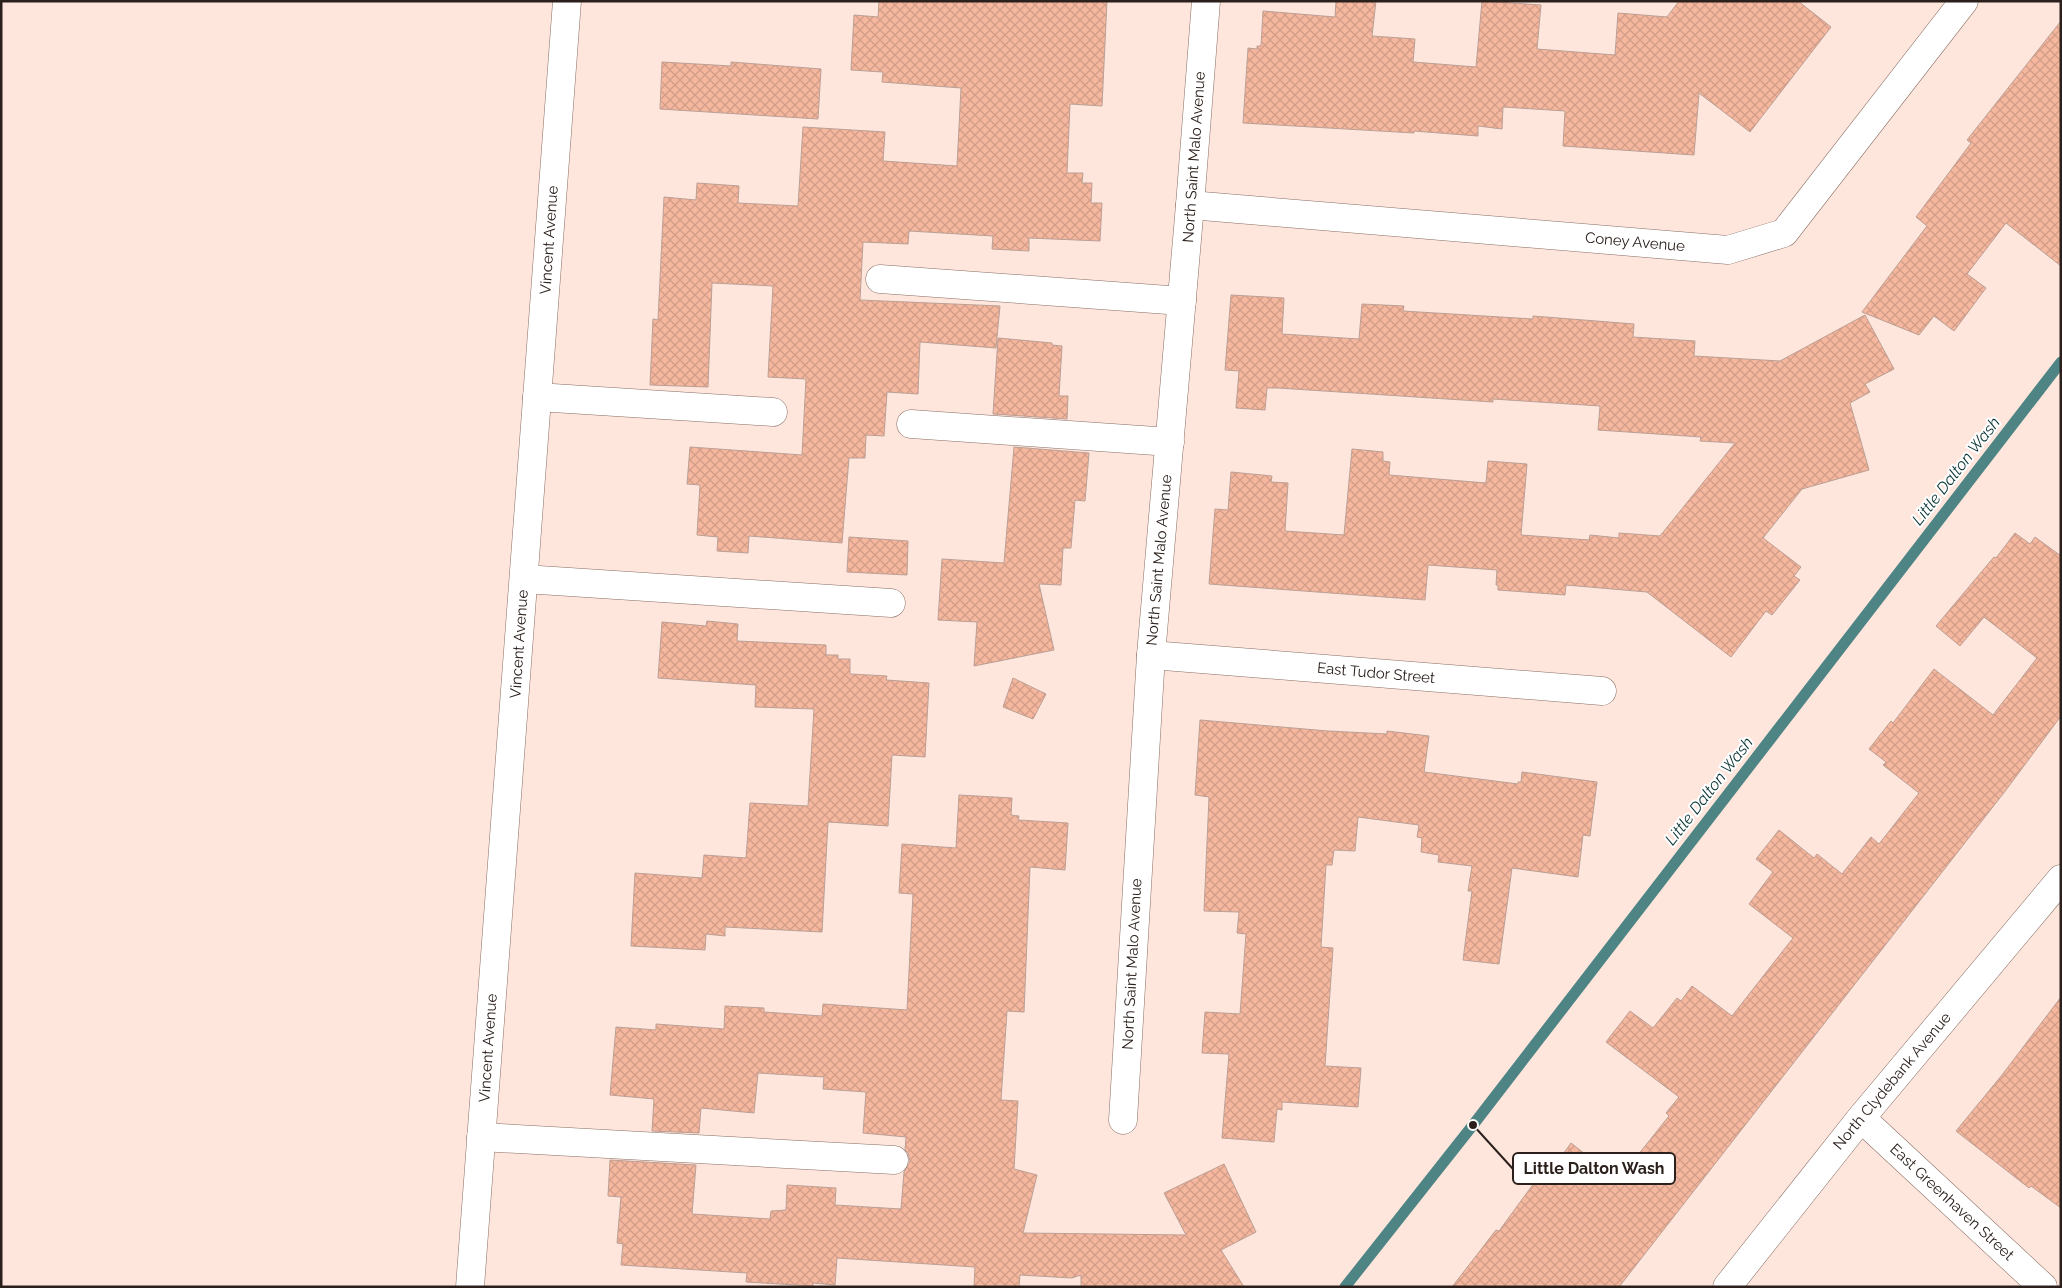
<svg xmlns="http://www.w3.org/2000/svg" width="2062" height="1288" viewBox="0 0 2062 1288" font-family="Raleway,sans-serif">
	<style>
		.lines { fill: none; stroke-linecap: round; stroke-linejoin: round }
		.stream { stroke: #4e8584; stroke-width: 11 }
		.building { fill: url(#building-cross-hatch); stroke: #bc9f94 }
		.minor-casing { stroke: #886e63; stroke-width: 29 }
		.minor { stroke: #fff; stroke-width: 28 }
		.labels { text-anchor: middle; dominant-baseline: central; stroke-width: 4; stroke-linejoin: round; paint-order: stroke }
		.street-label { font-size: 15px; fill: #2b201c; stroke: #fff }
		.water-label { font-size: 16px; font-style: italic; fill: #0a3434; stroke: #fff }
		.leader { fill: none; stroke: #2b201c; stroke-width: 2 }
		.callout-dot { fill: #2b201c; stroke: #fff; stroke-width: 2 }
		.callout { fill: #fff; stroke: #2b201c; stroke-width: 2 }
		.callout-label { font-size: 16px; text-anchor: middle; font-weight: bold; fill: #2b201c }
	</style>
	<defs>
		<pattern id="building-cross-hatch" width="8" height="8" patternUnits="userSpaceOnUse" patternTransform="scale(1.25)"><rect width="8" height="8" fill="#f5b79e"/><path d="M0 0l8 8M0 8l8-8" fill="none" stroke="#d29d88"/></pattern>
	</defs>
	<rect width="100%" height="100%" fill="#fee6dd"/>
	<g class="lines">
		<path class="stream" d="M 1345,1287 L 1473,1125 L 2061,362"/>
	</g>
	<g class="building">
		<path d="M 879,1 L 1107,1 L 1102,106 L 1070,104 L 1067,173 L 1083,173 L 1082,183 L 1092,183 L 1091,203 L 1102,203 L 1100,241 L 1029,238 L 1029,251 L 992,249 L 993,236 L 909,231 L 908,244 L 863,242 L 860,300 L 1000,306 L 996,348 L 920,342 L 918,394 L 887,392 L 884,436 L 866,435 L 865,458 L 849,458 L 842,543 L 749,536 L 748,553 L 717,551 L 718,537 L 697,535 L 700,485 L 687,484 L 690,447 L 802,455 L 806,379 L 768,377 L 773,286 L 712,283 L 708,387 L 650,385 L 653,319 L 658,320 L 664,197 L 696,200 L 697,183 L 739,186 L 738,203 L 798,206 L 803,127 L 885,132 L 883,161 L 957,166 L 961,88 L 882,82 L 883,72 L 851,70 L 854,15 L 878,17 Z"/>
		<path d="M 1336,1 L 1376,1 L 1372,36 L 1415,39 L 1413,62 L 1476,67 L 1482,1 L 1541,5 L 1537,49 L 1615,55 L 1618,13 L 1667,17 L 1679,1 L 1798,1 L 1831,27 L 1750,132 L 1699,93 L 1694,155 L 1563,146 L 1565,111 L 1503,107 L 1502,129 L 1478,126 L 1478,136 L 1414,131 L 1414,133 L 1243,123 L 1248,48 L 1257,49 L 1257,46 L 1261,46 L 1263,11 L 1335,17 Z"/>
		<path d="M 2061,21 L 2061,266 L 2006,223 L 1967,274 L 1986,288 L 1954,331 L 1934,316 L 1919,335 L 1862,312 L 1927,226 L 1916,217 L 1971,143 L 1967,140 Z"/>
		<path d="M 662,62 L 731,66 L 731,62 L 821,69 L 818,119 L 660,109 Z"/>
		<path d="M 1231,295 L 1284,298 L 1282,334 L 1359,339 L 1362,304 L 1404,306 L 1403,311 L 1533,319 L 1533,316 L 1634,324 L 1633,337 L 1695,341 L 1694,356 L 1780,361 L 1865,315 L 1894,369 L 1865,384 L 1870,392 L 1850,403 L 1869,470 L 1802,489 L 1763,538 L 1801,567 L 1794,576 L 1800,580 L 1772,615 L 1766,611 L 1731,657 L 1647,592 L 1566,585 L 1565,595 L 1498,590 L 1498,585 L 1496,585 L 1497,570 L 1428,565 L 1425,600 L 1209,584 L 1215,509 L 1228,510 L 1231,472 L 1272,476 L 1271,482 L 1288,483 L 1285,531 L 1344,535 L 1352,449 L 1383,452 L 1383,461 L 1390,462 L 1389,475 L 1486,483 L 1488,461 L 1527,464 L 1521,535 L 1589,540 L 1590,535 L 1619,538 L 1619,533 L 1660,536 L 1735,443 L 1700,441 L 1701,437 L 1598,430 L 1600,406 L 1493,399 L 1493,402 L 1278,388 L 1267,388 L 1265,410 L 1236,408 L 1239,371 L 1225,370 Z"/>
		<path d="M 998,338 L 1052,343 L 1052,345 L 1062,346 L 1059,396 L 1068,396 L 1067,419 L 993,414 Z"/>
		<path d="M 1014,447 L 1089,453 L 1085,501 L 1075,500 L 1071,548 L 1063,548 L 1061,585 L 1039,584 L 1054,650 L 974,666 L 977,622 L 938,620 L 942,559 L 1004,563 Z"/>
		<path d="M 2015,533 L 2030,544 L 2035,537 L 2061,556 L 2061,716 L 2006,790 L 1619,1287 L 1452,1287 L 1496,1230 L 1499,1231 L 1556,1153 L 1561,1157 L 1571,1143 L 1618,1180 L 1669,1116 L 1666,1113 L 1679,1097 L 1606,1042 L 1630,1011 L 1653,1028 L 1677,998 L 1681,1001 L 1692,986 L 1732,1016 L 1793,938 L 1749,904 L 1773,872 L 1756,859 L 1779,830 L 1814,858 L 1817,854 L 1842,874 L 1871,837 L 1879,844 L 1919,793 L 1883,765 L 1886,762 L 1869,749 L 1891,721 L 1893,723 L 1934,669 L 1993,715 L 2037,658 L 1984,617 L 1960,646 L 1936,626 L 1994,557 L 1996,558 Z"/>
		<path d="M 849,537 L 908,541 L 907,575 L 847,572 Z"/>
		<path d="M 707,621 L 738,624 L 737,641 L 826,645 L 826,655 L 838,655 L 838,659 L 850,659 L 850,674 L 887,676 L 886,680 L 929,683 L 925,757 L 892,755 L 888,826 L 828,822 L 822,932 L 725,927 L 725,936 L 706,934 L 705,950 L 631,946 L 635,873 L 702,878 L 704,855 L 746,858 L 750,803 L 808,806 L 814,709 L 755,707 L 756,685 L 658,678 L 662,622 L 706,626 Z"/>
		<path d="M 1013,678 L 1046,694 L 1033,719 L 1003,707 Z"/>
		<path d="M 1200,720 L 1328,731 L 1387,734 L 1387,731 L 1429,736 L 1424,772 L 1518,784 L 1518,782 L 1521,782 L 1522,772 L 1597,782 L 1590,836 L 1583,835 L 1578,877 L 1512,868 L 1499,964 L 1463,960 L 1472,891 L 1468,891 L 1472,866 L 1438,862 L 1439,855 L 1421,852 L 1422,838 L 1417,837 L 1419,825 L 1358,817 L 1355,851 L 1334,850 L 1332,865 L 1326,865 L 1321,947 L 1333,948 L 1325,1066 L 1361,1068 L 1358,1107 L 1282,1102 L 1282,1110 L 1277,1109 L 1274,1142 L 1222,1138 L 1229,1054 L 1202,1053 L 1205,1012 L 1240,1014 L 1246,934 L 1237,933 L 1239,912 L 1204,911 L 1209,797 L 1195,795 Z"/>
		<path d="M 959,795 L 1012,798 L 1011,815 L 1019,816 L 1018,820 L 1068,823 L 1065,870 L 1030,867 L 1024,1012 L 1007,1011 L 1001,1100 L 1018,1101 L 1014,1169 L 1037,1175 L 1023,1233 L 1186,1235 L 1164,1193 L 1224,1164 L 1256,1232 L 1221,1250 L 1244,1287 L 1081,1287 L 1081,1275 L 1072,1278 L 1020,1275 L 1019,1287 L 974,1287 L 975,1267 L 837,1258 L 835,1285 L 813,1283 L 813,1286 L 746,1282 L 747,1273 L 621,1265 L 623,1244 L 617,1243 L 621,1197 L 608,1196 L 610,1160 L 696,1165 L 692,1214 L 770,1219 L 771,1211 L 786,1210 L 787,1185 L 836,1188 L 835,1205 L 901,1209 L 904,1172 L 910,1161 L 908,1153 L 905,1150 L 906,1137 L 863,1133 L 866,1092 L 823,1089 L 824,1077 L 758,1073 L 754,1113 L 701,1108 L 699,1133 L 652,1131 L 654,1099 L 610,1095 L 616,1027 L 656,1030 L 656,1024 L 724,1029 L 725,1006 L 764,1008 L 764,1012 L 822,1016 L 823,1004 L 907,1010 L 913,894 L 899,893 L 902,844 L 956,848 Z"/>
		<path d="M 2061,997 L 2061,1208 L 2031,1186 L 2029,1188 L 1956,1131 L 2002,1075 Z"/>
	</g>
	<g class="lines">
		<defs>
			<g id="minor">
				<path d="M 1190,205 L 1728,250 L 1784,233 L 1964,1"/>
				<path d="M 880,279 L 1182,301"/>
				<path d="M 537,397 L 773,412"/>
				<path d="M 911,424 L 1170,442"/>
				<path d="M 524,579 L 891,603"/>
				<path d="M 1151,655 L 1602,691"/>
				<path d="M 1861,1118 L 2043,1287"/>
				<path d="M 1123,1120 L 1151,655 L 1190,205 L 1206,1"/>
				<path d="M 481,1137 L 894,1160"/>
				<path d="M 470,1287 L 567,1"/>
				<path d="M 1727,1287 L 1861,1118 L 2061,879"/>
			</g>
		</defs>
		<use href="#minor" class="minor-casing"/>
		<use href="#minor" class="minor"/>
	</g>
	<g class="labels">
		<g class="street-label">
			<text transform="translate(1194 157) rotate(-86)">North Saint Malo Avenue</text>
			<text transform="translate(549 240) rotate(-86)">Vincent Avenue</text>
			<text transform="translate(1635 242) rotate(5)">Coney Avenue</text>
			<text transform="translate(1159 560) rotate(-85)">North Saint Malo Avenue</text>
			<text transform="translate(519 644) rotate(-86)">Vincent Avenue</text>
			<text transform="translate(1376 673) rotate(5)">East Tudor Street</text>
			<text transform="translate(1132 964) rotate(-87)">North Saint Malo Avenue</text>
			<text transform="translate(488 1048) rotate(-86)">Vincent Avenue</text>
			<text transform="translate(1892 1081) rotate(-50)">North Clydebank Avenue</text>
			<text transform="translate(1952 1202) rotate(43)">East Greenhaven Street</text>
		</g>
		<g class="water-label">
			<text transform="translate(1956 471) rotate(-52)">Little Dalton Wash</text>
			<text transform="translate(1709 791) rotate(-52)">Little Dalton Wash</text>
		</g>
	</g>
	<path class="leader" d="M1473 1125L1513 1169"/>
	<circle class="callout-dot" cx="1473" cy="1125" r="5"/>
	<rect class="callout" x="1513" y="1153" width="162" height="31" rx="5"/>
	<g class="callout-label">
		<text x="1594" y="1174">Little Dalton Wash</text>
	</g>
	<rect width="2062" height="1288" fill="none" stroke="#2b201c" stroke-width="5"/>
</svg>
